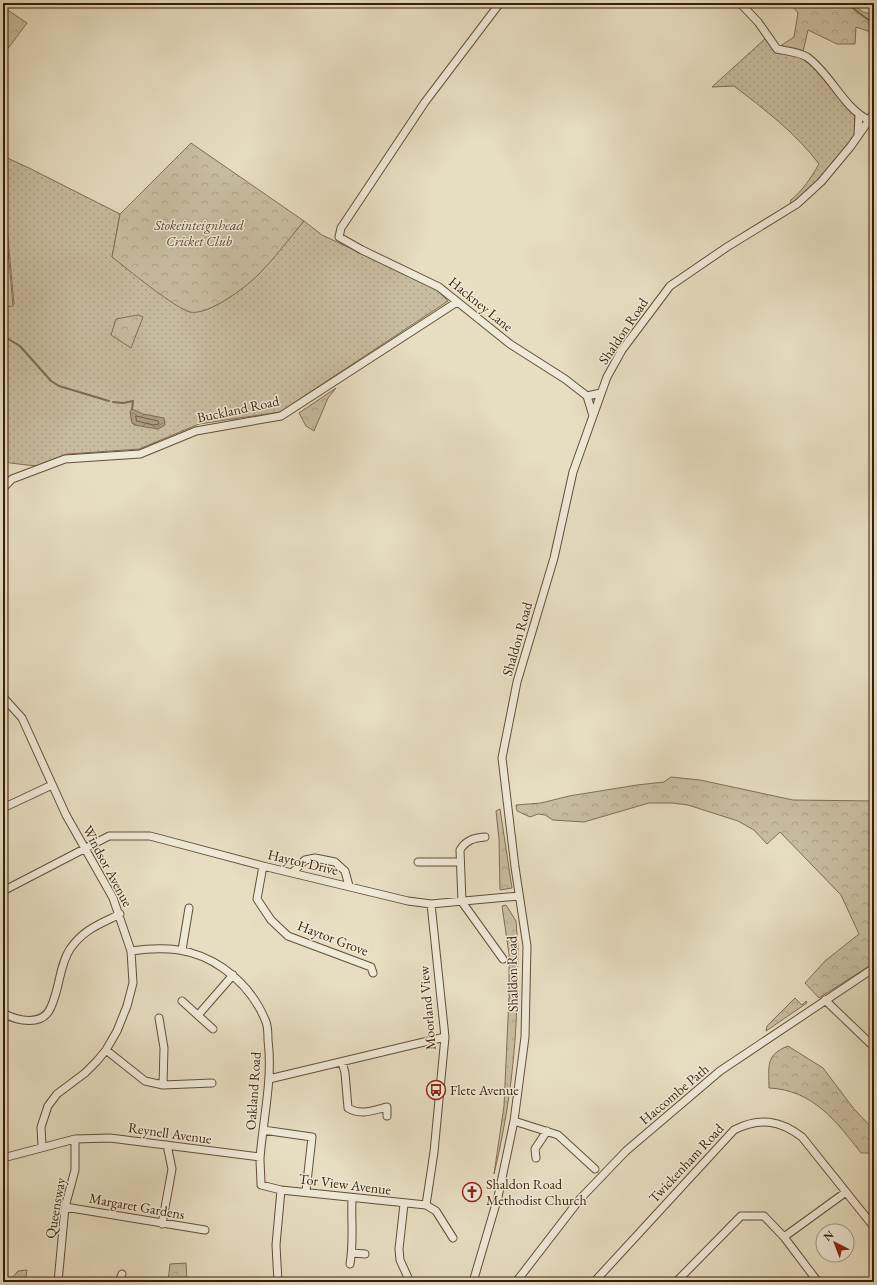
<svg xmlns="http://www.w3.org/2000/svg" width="877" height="1285" font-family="'EB Garamond',serif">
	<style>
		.grass { fill: url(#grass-dots); stroke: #816e54 }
		.forest { fill: url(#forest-crowns); stroke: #816e54 }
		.water { fill: url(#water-waves); stroke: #7e6a50 }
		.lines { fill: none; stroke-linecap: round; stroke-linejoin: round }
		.shore { stroke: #725d44; stroke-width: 1 }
		.stream { stroke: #7e6a50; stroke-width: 2 }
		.minor-casing { stroke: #644e35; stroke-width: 9 }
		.minor { stroke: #efe9d7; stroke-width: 7 }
		.labels { text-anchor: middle; stroke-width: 3; stroke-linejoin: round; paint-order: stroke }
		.park-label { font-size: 14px; font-style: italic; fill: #5d462d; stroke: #efe9d7 }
		.street-label { font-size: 14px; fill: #391e06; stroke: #efe9d7 }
		.poi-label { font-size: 14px; fill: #391e06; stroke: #efe9d7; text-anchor: start }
	</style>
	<defs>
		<pattern id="grass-dots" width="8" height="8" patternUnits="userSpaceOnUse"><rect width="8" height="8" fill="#c9bda1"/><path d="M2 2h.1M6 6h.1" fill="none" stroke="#ada289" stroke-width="1.8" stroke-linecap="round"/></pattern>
		<pattern id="forest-crowns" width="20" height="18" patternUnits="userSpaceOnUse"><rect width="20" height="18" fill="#c9bda1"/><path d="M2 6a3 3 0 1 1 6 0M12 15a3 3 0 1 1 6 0" fill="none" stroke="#ada289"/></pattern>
		<pattern id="water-waves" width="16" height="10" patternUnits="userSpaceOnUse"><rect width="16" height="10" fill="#ac9c81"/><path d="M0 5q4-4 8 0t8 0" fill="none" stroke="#8d7f68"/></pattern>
	</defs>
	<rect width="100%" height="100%" fill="#e7ddc1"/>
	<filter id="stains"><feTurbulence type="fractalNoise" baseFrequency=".005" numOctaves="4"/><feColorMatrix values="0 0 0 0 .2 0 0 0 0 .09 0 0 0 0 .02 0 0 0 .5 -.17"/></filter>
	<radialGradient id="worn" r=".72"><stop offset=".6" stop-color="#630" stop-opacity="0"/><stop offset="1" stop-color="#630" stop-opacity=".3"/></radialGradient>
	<!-- grass -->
	<path class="grass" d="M767,37L776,49L804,59L826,78L855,115V136L818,181L796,202L790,205L791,200C803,190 811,178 819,164C796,133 764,109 734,86L712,87Z
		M3,156L29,168L120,214L112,257L190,312C195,311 203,311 208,309C249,292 276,254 304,221L322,235L434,287L448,301L280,412L199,424L139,449L67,454L36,466L10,463L3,459V308L14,304L3,184Z"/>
	<!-- forest -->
	<path class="forest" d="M790,3H851L863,12L874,15V33L856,27L855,44H837L808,30L803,52L779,47L794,37L798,13Z
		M3,7L27,23L3,55Z
		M191,143L304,221C289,239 274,259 258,275C246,287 208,316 190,312C176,309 126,268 112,257L120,214Z
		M3,193L13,306L3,307Z
		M138,315L143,317L131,348L111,335L116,319Z
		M336,388L328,398L314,431L306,426L299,413Z
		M671,777L700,780L793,800L874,801V963L819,998L805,983L825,961L859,934L841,895L780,832L767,844L754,830L738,821L688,805L672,803H649L584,822L553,820L545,815L538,814L530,817L517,811L516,805L541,803L569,796L637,785L664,782Z
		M500,809L512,888L500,890L499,839L496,811Z
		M506,905L516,921L518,949L517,996H509V954L502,906Z
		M509,997H517C516,1056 508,1116 494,1174L504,1106Z
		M795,998L802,1005L806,1001L807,1003L766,1031L767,1026Z
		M788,1046L823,1068L854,1109L874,1130V1153H861C836,1121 813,1090 769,1088C769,1066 765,1055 788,1046Z
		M186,1263L187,1282H168L170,1264Z
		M27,1270L25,1282H3V1280H10L18,1271Z"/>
	<!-- water -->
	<path class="water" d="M132,409L143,414L164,418L165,425L158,429L134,425L132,423L130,412Z"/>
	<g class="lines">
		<!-- shore -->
		<path class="shore" d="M136,416L158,421L159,424L153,425L137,421Z"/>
		<!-- stream -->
		<path class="stream" d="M846,3L874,24
			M3,336L20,346L51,381L59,386L109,401
			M113,402L123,403L133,401L132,409"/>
		<defs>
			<path id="minor" d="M500,3L425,102L341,228L339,237L362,250L439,287L510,344L565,379L587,396L601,393
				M740,3L758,22L777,49C786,51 799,52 807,57C830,73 844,109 869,120
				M858,135L859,115
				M587,396L593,416
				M3,488L12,479L65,459L140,454L196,431L281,416L457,302
				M3,697L22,718L66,815L113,898L131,951L133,983L127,1006L117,1031L106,1050L97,1061L85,1073L57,1094L48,1106L41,1127L42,1146
				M3,808L52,785
				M485,837C474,838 466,840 460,850L462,902L503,959
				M418,862H459
				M263,866L257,899L271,920L288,936L371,967L373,973
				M293,872L305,860L315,858L335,862L345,871L349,886
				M3,891L109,836H150L263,866L408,901L431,904L519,896
				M182,950L189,908
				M131,951C166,946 194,948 223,968C243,982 257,999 266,1022C268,1027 268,1034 268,1040C273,1079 263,1119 260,1158C260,1166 261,1176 261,1185L281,1190L426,1205L436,1211L453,1238
				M825,1000L874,1047
				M182,1001L213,1029
				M3,1013C17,1021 43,1027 51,1007C60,988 59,966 70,949C84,929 100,924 120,914
				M199,1014L233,975
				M159,1018L164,1048L163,1085
				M106,1050L145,1081L163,1085L212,1083
				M342,1062L345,1073L348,1108C361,1116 374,1110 387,1107V1116
				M269,1079L445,1037
				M514,1121L558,1135L595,1169
				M263,1130L312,1137L306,1191
				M3,1158L75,1139L110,1138L260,1157
				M536,1158L535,1149L547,1131
				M404,1204L399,1249L400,1260L410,1282
				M426,1205L434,1152L445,1037L431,904
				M65,1207L205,1230
				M162,1224L172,1169L167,1145
				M784,1237L818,1282
				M352,1253L365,1254
				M350,1264C354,1241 351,1220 352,1198
				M58,1282L65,1207L75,1170V1139
				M119,1282L122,1274
				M278,1282L276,1245L281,1190
				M473,1282L498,1197L514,1121L525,1037L527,946L515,867L502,758L517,682L554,558L573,472L588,430L607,377L622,350L670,286L727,247L797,204L821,182L851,146L874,113
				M516,1282L580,1199L626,1151L720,1071L874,968
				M594,1282L734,1130C759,1117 780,1120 802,1137L874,1227
				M676,1282L741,1216H764L784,1237L846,1192"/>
		</defs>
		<!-- minor casing -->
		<use href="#minor" class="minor-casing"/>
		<!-- minor -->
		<use href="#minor" class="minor"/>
	</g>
	<!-- icons -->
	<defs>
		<symbol id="bus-ring" viewBox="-11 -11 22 22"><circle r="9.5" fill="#efe9d7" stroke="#8f2418" stroke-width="1.5"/><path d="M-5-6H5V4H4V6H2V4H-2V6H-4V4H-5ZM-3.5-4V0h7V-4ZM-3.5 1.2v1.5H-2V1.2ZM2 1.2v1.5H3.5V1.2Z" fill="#8f2418"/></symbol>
		<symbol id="church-ring" viewBox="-11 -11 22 22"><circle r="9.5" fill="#efe9d7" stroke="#8f2418" stroke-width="1.5"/><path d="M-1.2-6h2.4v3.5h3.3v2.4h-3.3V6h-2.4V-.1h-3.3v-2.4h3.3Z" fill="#8f2418"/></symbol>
	</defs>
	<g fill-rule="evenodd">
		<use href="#bus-ring" x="425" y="1079" width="22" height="22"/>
		<use href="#church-ring" x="461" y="1181" width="22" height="22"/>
	</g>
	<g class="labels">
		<!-- park labels -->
		<g class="park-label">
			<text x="199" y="230">Stokeinteignhead<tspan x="199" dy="16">Cricket Club</tspan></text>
		</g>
		<!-- street labels -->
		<g class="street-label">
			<text transform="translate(481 304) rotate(39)" y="5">Hackney Lane</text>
			<text transform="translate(623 331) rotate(-56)" y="5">Shaldon Road</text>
			<text transform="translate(238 409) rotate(-12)" y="5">Buckland Road</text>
			<text transform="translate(517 639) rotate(-74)" y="5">Shaldon Road</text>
			<text transform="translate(303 862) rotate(13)" y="5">Haytor Drive</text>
			<text transform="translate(108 866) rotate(62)" y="5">Windsor Avenue</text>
			<text transform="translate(333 938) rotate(21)" y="5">Haytor Grove</text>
			<text transform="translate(512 974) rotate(-91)" y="5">Shaldon Road</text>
			<text transform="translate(427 1008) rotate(-95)" y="5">Moorland View</text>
			<text transform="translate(253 1091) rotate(-86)" y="5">Oakland Road</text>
			<text transform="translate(674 1094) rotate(-40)" y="5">Haccombe Path</text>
			<text transform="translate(170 1133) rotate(8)" y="5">Reynell Avenue</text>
			<text transform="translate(686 1163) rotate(-47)" y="5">Twickenham Road</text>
			<text transform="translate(345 1184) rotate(7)" y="5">Tor View Avenue</text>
			<text transform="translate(137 1206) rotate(10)" y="5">Margaret Gardens</text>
			<text transform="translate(55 1208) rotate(-80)" y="5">Queensway</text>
		</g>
		<!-- poi labels -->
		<g class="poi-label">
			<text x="450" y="1095">Flete Avenue</text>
			<text x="486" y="1189">Shaldon Road<tspan x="486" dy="16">Methodist Church</tspan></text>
		</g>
	</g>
	<!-- margin -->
	<rect width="877" height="1285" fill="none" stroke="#e7ddc1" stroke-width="16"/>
	<rect x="4" y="4" width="869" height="1277" fill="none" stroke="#391e06" stroke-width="2"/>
	<rect x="8" y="8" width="861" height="1269" fill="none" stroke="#391e06"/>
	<!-- north arrow -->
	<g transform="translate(835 1243) rotate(318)"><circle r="19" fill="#efe9d7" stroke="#a69883"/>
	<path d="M0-3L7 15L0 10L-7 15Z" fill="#8f2418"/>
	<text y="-6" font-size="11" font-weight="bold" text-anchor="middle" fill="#391e06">N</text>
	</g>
	<rect width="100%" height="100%" filter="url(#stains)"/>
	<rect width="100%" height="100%" fill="url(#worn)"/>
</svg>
